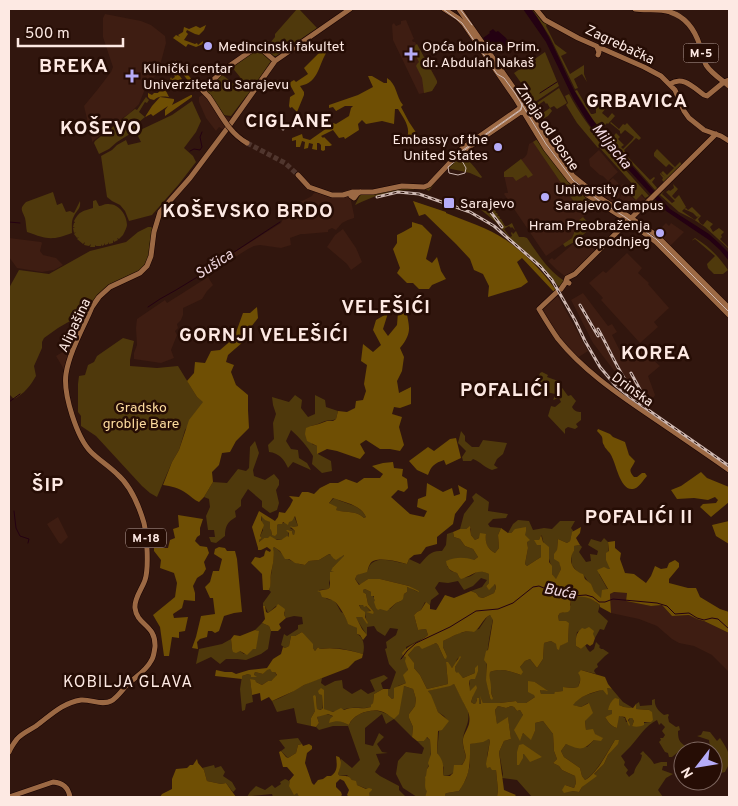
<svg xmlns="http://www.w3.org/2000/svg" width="738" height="806" font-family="Overpass,sans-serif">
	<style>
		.built { fill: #3e1d12 }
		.green { fill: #4f390c }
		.forest { fill: #6f4f04; fill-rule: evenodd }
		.water { fill: #240112 }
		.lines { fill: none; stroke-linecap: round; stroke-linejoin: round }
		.stream { stroke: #240112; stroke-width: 1 }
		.major-tunnel { stroke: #50362e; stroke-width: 5; stroke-dasharray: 5 2.5; stroke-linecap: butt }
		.major-casing { stroke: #170200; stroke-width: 6 }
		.major { stroke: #9c6944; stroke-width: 5 }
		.tram { stroke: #ceb8b2; stroke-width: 1 }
		.rail-casing { stroke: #ceb8b2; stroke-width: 3 }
		.rail { stroke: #260d05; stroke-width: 1; stroke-dasharray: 4; stroke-linecap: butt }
		.major-bridge-casing { stroke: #170200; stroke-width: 6; stroke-linecap: butt }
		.major-bridge { stroke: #9c6944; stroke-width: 5 }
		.poi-dot { fill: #b6acf8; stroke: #260d05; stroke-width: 2 }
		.labels { text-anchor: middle; stroke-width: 5; stroke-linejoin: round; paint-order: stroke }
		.shield { fill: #260d05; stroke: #bca7a0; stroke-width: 1 }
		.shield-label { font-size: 12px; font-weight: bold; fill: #fde9e3 }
		.street-label { font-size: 14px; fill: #fde9e3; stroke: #260d05 }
		.poi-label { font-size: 14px; fill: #fde9e3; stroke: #260d05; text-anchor: start }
		.park-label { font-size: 14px; fill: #fddb9e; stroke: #260d05 }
		.water-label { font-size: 15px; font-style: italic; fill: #f4dce4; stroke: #260d05 }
		.quarter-label { font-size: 16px; letter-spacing: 1px; fill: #fde9e3; stroke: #260d05 }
		.district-label { font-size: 19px; font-weight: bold; letter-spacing: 1px; fill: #fde9e3; stroke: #260d05 }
	</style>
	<rect width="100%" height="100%" fill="#31160e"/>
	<!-- built -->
	<path class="built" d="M105,14L141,21L151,25L165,36L166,43L158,73L147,84L139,104L130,113L114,124L92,142V140L84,106L98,89L111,72L113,67L103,37V18Z
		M406,20L414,39L412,40L413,42H415L436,78L437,83L432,91L419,94L393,40L392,25L394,23L396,26L401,24V21Z
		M204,94L224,116L231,118L224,130L219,127L216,131L206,118L199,102V97Z
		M536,140H537L566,179L574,187L596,205L587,211L588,213L579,220L572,238L546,256L504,194L505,193H508L504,175V172L525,157L527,154L529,144Z
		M599,150L618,172L608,181L603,176L600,175L590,166L589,159Z
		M613,178L619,184L618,187L620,197L613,204L597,192Z
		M623,184L626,187L630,184L634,188L621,202L629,194L635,200L641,195L646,200L632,213L618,205L621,195L619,187Z
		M316,192L331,197L350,196L354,215V218L348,220L342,223L336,230L332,228L328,230V232L305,234H301L290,238L291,245L281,248L260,245L254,246L248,249L232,259L230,255L281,223L283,219L298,203L312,196L313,194Z
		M666,223L669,226L671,223L684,232L670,246L662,238L667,233L661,228Z
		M343,229L356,248L362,262L351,270L347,264L327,247L335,235Z
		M9,238L41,242L42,243L40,251L43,255L56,258L63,265L54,270L42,272L17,268L9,257Z
		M583,238L597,252L574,274L566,277L557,270L548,261L552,258L554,260L573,244L575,245Z
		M627,253L642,268L638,273L649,283L648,284L669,308L654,322L658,327L640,343L601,300L603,298L589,283L603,271L606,273Z
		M208,277L213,285L207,291L202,299L183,308V315L181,320L177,324L178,328L175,331L177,335L171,350L174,358L161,363L134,359V353L137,345L136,328L137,319L165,300L167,303Z
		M556,293L588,351L577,358L560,341L541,311Z
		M583,293L608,326L612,324L617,332L612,335L622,355L637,346L660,366L648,376L655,395L650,403L628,389L593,343L571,300Z
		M69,335L77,341L65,371L56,356L66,350L60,340Z
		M58,517L68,537L61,544L59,543L47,524Z
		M614,592L627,593L626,601L651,606L662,605L672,616L689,615L697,619L704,621L729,633V672L712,655L694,646L679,643L672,639L657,626L639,619L611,613L610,594Z"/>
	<!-- green -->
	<path class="green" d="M297,9H299L317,28L276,56H274L263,46V44L267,40L270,43L275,37V34Z
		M532,9H534L541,20L548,22L546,26L555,44L567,53L561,56L570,74L584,65V74L587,82L582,74L574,79L578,88L575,89L550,37Z
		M417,44L437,81V83L432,91L424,93L422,78L416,66L417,64L419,62L412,48Z
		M258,49L271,61L248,95H247L231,116L223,115L207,93V90L221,74L237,86L241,81L239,79L240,77L231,66Z
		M545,52L559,86L532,104L521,90L524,87L514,73Z
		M559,88L567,103L557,109L554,106L550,108L552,111L548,116L539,121L537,117L550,108L547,103L546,104L544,101L535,107L534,105Z
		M577,90L591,114H593L596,113V108L601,104L606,108L602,113L608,118L612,113L615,116L608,124L607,123L603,127L613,137L616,133L620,137L618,139L624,145L621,147L623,149L632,140L634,137L625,130L621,134L620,133V131L610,123L611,122L619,129L623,124L625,125L627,123L641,138L639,140L636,138L624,150L626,153L625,154L650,180L654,177L655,178L652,182L658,189L665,183L662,180L663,178L660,174V173L665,177L661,173L663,171L667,175L674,168L669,164L666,167L654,156V153L657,149L675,167L680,162L682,165V166L658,190L656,191L593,120L575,91Z
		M569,94C589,132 620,163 649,196L645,198L642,194L636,200L630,194L636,188L599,147L598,148L577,123L566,105L568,103L565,96Z
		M146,97L149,100L147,103L145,102L139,112L145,117L139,122L141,127L117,142L109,149L99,154L94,143L95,141L135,109L137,110Z
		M192,101L201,121L196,132L184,148L193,156L196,162L179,184L152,215L129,221L125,211L120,205L112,201L107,197L101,156L112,150L117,145L126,140L128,145L141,142L136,132L172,115Z
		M536,140H537L566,179L574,187L596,206L587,211L585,210L581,212L533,142Z
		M460,155C469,159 476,169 482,177L481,178L470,173L447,168C441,176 434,183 429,191L425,189L414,188V190C393,189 373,196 355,205L360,195L363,194L393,189L424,188Z
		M521,159L533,175L528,178L526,175L516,181L513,177H504V172Z
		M673,184L678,189L672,196L675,199L679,195L686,207L682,211L695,220L699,216L697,217L693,213L684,209L686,208L688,210L692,207L701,216L698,219L700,223L703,225L707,220L713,224L710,227L713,232L719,228L724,232L721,235L722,237L720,239L729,248V249L705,227L693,219L679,212L660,195L665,190L662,194L672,203L675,201L666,192L669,190L670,191L674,188Z
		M53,192L57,205L62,203L66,212L70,211L74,213L80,201C81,209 77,210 74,216C71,221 72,227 72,233C51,241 47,239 27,232C26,228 26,222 25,218C22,210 19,209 26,202Z
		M96,200L99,206C102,206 104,204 107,204C119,203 127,215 127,225C127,227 125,231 123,235L122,234L123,235L119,239L117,238L118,240L114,242L113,240V243L109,244L108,242V244L105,245L104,243V245L102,246L101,244V246H96L95,245V247H90L91,244L89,246L84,245L85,242L83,244L77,239L79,237L77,238L74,234L76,232L74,233L73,228L75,227H73L74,223H75L74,221C79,211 83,211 93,208V201Z
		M491,204L494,209L493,210H495L496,212L495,213H497L498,215L497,216H499L500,218L499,219H501L505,226H507L512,223L515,230L512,227L511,228L509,226L504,229L510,237L512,236L511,233L512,232L513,234L516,231L519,237H524L527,238C538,254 547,269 563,280V284L559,287L544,268L516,243L515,244L496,222L480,209V206L485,211H492L489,205Z
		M583,217L592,227L576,241L565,247L563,244L572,238L579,220Z
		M148,227H151L152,228L150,256L143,269L107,288L88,313L77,317L58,328L44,338L42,342V348L34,366L36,376C31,385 24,394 14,399L9,394V288L19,270L49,274L90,251L126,242L138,232Z
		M695,238C709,246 719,257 728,270L723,274H714L708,268L707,264L715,256L695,239L691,241Z
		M123,338L134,341L130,360V366L157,368L178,366L197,397L204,402L185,430L179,450L172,462L157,497L150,493L142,486L96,436L81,426V416L78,412V384L79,376L85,375L88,365L94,362L97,356Z
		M542,372L548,375L547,377L561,382L555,394L542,391L541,394L538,392L539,389L538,388L539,384L535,382V379L540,381L542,377L539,376L540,373Z
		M560,385L568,396L571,395L576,401L572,407C574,411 577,412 581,412V420L576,424L578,427L575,429L568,427L565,429V434L548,416L551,406L555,407L561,402L559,398L553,400Z
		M295,395L302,400L301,408L308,417L315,414V395L325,400L326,407L338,411L336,419C332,421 329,420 325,421C320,423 316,425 311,426L312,444L317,446L318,454L331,461L332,471L322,473L312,464L313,456C307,446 300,438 291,430L286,441L291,449L298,450L299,458L307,463L311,470L293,462L288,468C284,459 279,453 269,452L268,445L274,439L273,423L276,414L273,405L272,397L289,402Z
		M461,431L465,436V441L472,447H479L483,440L507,443L503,454L497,459L494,465L498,468L492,470C485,468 481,462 473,459L471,461H463L462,457L466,451L458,443Z
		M255,441L259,453L253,470L254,476L265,480L274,474L279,480V485L276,490L279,503L277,510L270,513L262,507V501L248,489L241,500V506L235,511L236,517C227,522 225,527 225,536L216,543L211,542L209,537H215L214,530H208L206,516L210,507L209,499L204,497L213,482L227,483L238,469L246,471L249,468L250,447Z
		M476,493L489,502L488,511L508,514L506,518L493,519L488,524L490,527L501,528L498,535L499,548L495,553C487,548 485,544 486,534L475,540L471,535V529L469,527L466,529H460L464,514L474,501L472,497Z
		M334,498C345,504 360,504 366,517L364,518C356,510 346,513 335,510L336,507L329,503Z
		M261,516L270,522V528L271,530L272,535L277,534V526L278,524L288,522L294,516L298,526L290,528L295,531L294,536L293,535L292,531L288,530L289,537L281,540L264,538L259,542V540L262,538L260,536L263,530Z
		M518,520L529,521L533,530L544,528L552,529L560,521H575L571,528L574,532L572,533L570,541L567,543L558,539L557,550L561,569L556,580L552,574C552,561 544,549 542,536L541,535L539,540L541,545V557L527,566L525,564L528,548L527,542L513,531L511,533H508L513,524Z
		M453,532L454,537L460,539L465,546L473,549L478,557L474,560L447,566L451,571L457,573L459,577C462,577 465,578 468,577C478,574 475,567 489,574V583L486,586L489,589L494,583L496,588L494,593L483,598L479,597L476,593L471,591L482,587L487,580L481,578L473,586L464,590L458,581L448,583L439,582L435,588L439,594L431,600L430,605L425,602L421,610L417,612L414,615L418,630L426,629L428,635L424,638L406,647V657L408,671L406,683L398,686L394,698L392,699L388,695V689H390L396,672L389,664L385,649L387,648L386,642L396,635L398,629L390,628L385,636L377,631L374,626L367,627V635L366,634L356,618V617H362L367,623L365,614L361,609L359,604L366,606L371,612H367L373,613L374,612L368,604L366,594L363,592V590L365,589L371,592L380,609H390L396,603L401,601L404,594L407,592V587L410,588L418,592L409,586L380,579H368L360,585L355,579L357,575L368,570C372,553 395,562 407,564L409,559L420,564C427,556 431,550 442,551L446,545L447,534Z
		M604,538L608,542L610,569L599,574L608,590L601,599L594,591L585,577L578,573L572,565L571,556L572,553L574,551V546L580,545L582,547L579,552L586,562L591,561L590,554L597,555L598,551L588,545L591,539L601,542Z
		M274,547C279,550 281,553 284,556C290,561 298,564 305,565L309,561L319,560L329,554L332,555L333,558H339L341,556L344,555L345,556L333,567L334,572L332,573L329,583L330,587L328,589L319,590L320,592L327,599L333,600L336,603L341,612L343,613L348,622L357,628V634C364,637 365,647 363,654C349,650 335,646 320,649L318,647L315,651L302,632L295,636H291L289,646L285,648L281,645L284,634L287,636L298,629V625L303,624L302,617L294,616L286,618L284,615L285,612L276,606L268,613L265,606H263V603L271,592L269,590L271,582V575L274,556L272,548Z
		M580,596C589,596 593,600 600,605L598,612L608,621L604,630L600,629L595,638L592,634L585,629L577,632L576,638V646L581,649L585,645L588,650L590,652L594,649L596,642L600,646L599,647L601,649H603L609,653L605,656L597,664L598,667L595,669L594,671L596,674L581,670V678L578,687L573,688L564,687L563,691L556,692L554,694H541L540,690H542L547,691L535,682V697L526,703H518L516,701L500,703H483L480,697L481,705L479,704L476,699V703L474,704L471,702L473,696L469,689L470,684L469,681L475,673L463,678L454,671L455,667L460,657L457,659L456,663L452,668L446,662L448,684L427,689L420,675L414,668L413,662L408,655L415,647L419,646L422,648L436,643L438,645L444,658L447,656L443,647V641L459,633L479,629L487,617L490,615L493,619C487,647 484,670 490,698H493C490,691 489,680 490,672C501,668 510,671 521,675L520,667L525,661L530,659L537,668L543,659L544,643L551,641L560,646L568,641L569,623L559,622L558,616L560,613H563L571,605V598Z
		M262,623L269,626L271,631L268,649L261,654L246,660L237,659H226L220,664L211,657L196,664L199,649L222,644L231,639L232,649L240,651L244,654L256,646L258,631L255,630Z
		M267,669H270L275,672L277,676L271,681H268L262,685L250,679L253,702L246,704L245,710L242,711L240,689L242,676L248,674L254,675L255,672L263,674Z
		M384,675L388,678L381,683L383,689L374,694L373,703L371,707C363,709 359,707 351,708C341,709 334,715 324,709V690C321,697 324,704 322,710L317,709L316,697L315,711L311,718V726L297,723L294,708L277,712L272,701C290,695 304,682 322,678L321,683L325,686L335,681L342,680L343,688L352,694L361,689L368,694L375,691L370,680Z
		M454,684C457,690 460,695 463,701C464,705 467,707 468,711C470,723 465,727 463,738C461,752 473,757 457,769C453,773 450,776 444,776L443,774L444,768L437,753L439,731L447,720L444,716L438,712L428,691Z
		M404,686L413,689L416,699L415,706L409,714V718L413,727L412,737L394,719L386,724L382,714L365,728V744L373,746L379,733L384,737L377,744L382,752L388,753L376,754L380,764L375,772L380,776L399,786V790L406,797H370L367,789L357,785L347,775L340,776L338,774L340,767L341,759L352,768L360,760L348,726H333L319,730L316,727L319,723L317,717C325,712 331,713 337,721H341L349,725C353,714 370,708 382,712C384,713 387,714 389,715Z
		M607,688L612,689L623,702L633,708L624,707L619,705L609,710H612V715L605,717C608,722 611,726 617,728L618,716H621L625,718L626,722H628L630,718H632L634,721L632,726H633C640,726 643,722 650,722L649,710L636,709V704L639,702L640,706L652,705V700L655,699C654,706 658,711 664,715L668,714L669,715L668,717L669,722L676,727L679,726L680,730L678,731C678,741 680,743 689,748L682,749L672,757H669L668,753L665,752L659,742L661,740L660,738H663L665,735L662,731L665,727L661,723L659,725L657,720C645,726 639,737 630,747C627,750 624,753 621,756L625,762L624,765L628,770L626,773L629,777L634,773C636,764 641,763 642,755L640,754L643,751C646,755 652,759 654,764L661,762H667V766H663L662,770L673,774L666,778L658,790L663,797H532L517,780L502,778L503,774L499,752L504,741L511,739L508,718L497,725L495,710L498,706L506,708L511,706L514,707L517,711L520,710L523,715L520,740L523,733L531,739L535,731V723L543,721L553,734L554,751L557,759L553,763L559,766L562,770L575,776L576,783L574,788L565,785L572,791L579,792L582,787L604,764L608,755L612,750L615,740C607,752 597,773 585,780L582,776L580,768L564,757L561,751L566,744L587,747L594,740L602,738L586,730L585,721L588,703L581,707L572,705C581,694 595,693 607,688Z
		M703,731L710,732L717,741L720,738C725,746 732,755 729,764C728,767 726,769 725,772L716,774L713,772V751H709L710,747L709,740L697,736L701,735Z
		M426,737L430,740C431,749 432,761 427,769V793L425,797H417L403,788L396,774L398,761L406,752L422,754L424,748L417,741H424Z
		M298,738L302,744L298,745L296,753L288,758L281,751L285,748L279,740Z
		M489,739L490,741L487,756L490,767L496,770L498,790L497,797H445V794L447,793L459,791L466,779L470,765V744Z
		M214,765L215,768L221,766L225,772L223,776L232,782L236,789L233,792L226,783L221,784L207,781L204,770L202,768Z
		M285,779C292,781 296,790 299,797H273L272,794L252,796V797H247L250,792L256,786L265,790L272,785L275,788L281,784L280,782Z"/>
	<!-- forest -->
	<path class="forest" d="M206,25L204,30L199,35L195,34L187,30L186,32L188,34L184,40L195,44L197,43L198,45L203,41V44L196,47L188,44L186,47L173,38L176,35L180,37L178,35L183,32L184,27L189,29L196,26L200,28Z
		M325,43L328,50C318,64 320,82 300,86L304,92V95L297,112L292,107L290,108L289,106L290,97L295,94L289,83L294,80L296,82L308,74L304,68L321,51L320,48Z
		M175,60L195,83L190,91L186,85L189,82L179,69L176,71L182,79L177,82L176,81L171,84L173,86L166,91L169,97C163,97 160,95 154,100L150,99L148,97V93L152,95L154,93H158C162,86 168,85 171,77L172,79L175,77L172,71L176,67Z
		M368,76H372L384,83H387V78C397,84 396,97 403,105L401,107L409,122L419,137L420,136V140H406C412,128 404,119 398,109H395L394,124L382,121L366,124L362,120L358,124L359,130L345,139L344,137L339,138L333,130L321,136L323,138L324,137L332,145L330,146H325V150L323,151L321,150V145L319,143H317V150L312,149L313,144L309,143L308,148L304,149L305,142L302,141L300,147H296V140L292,141V138L302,134L303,138L310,140L327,128L330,127L333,123L336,124L349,116L351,108L353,106H345L336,111L333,107L329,108V105L358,95L373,87Z
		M191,95H192V97L165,116V110L168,106L153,116L151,114L145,117L152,106L160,97L174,99V101L172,105Z
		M413,201L446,212V213C466,221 488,228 506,240C525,253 543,272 556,290L554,292L522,258L517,262L528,282L521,287L488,297L489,286L483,274L474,270L470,259L456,244L425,214L419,216Z
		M412,222L422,225L432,235L426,259L432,263L437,257L441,271L446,279L432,285L429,289H419L413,283H407L397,273L400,268L393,249L397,243V235L403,232L412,227Z
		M257,307L258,318L251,327V335L228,355L226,362L234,365L231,372L236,385L248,395V410L249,428L236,441L230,452L222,453L219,465L212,472L213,482L204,497L199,502C194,500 191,496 186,493C179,488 171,486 163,485L172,462L179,450L189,420L203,402L197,397L187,381L194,373L195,362L205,363L211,351L220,350L234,338L243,313H250Z
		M406,307C408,326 414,331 400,348L404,357L402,371L397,381L399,393L411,387V404L400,408L394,407L392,414L402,417L399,427L404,445L400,451L390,449H380L366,440L360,444L365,453L360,459L337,451L327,449L317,454V446L307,441L305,434L306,428L311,426L319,424L327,421H333L336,419L338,411L347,412L355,408L356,401L363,400L366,391L364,384L367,365L361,361L363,344L373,352L381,345L373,330L376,320L388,313L383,329L388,336L397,325L398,312Z
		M598,429L610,434L613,437L625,442L629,455L635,461C632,469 627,469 634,477H637L642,473H645L647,476C644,479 638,489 633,489C620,491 616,463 611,455C609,451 605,449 604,445C602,443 603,440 602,437C602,436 598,432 597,431Z
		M456,438L461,458L446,465L444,460C435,463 431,466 428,475L417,470L409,461L428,447L434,451L450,439Z
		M393,462L394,468L403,469L402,476L407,479L408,488L404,492L398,490L391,497L410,514L424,517L427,511L417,507L418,499L426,496L427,483L443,492L452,488L454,496L460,494L458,485L467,490L466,500L455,514L453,524L437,537V544L426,547L421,554L414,555L409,559L407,564C399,562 375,555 370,564C368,567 368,570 367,572L357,575L355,579L359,585L368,579H380L409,586L419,591V592L407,587V592L404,594L403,599L401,601L396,603L387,611L380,609L378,610L376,608L374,602L375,600L374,599V596H371V592L365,589L363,590V592L366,594L368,604L374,612L373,614L366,612L371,611L366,606L364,607L363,605H359L361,609L365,612V617L368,623L367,624L362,617H356L362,629L367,635L363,640L360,635L357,634V628L348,624C347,619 339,605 335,602C331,599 326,598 322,597L320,592L317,591L328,589L330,587V572H334L331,571L333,567L344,556V555L336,560L333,558L330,554H329L319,560L309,561L305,565L295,563L289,559H285L280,551L274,547L273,548C275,556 273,564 271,573C270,580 272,582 269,590H263L262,574L251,563L255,557L260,558L264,556L265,552L266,550L270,552L271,550L267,547L261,550H258V548L252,527L259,511L275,521L278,517L279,512L285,513L290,506L293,500L289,496L299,497L302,492H308L314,494L320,488L330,483H338L346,479L357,483L364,478H380L383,474L372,466L383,463ZM333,498C345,503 360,504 366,517L364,518C356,510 346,513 336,510L337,507L329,503ZM261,516L265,520L270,522V529L271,530L272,535L275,536L277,534V526L278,524H282L283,522L288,525L289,522L292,521L295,516L298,526L293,527L290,526L295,531L294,535H293L292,531L288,530H286L289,533V537L287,536L281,540H277L270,536L268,538H264L259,542V540L262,538L260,536L264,525L261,520Z
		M701,472L707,478L729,487V502L711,517L700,507L703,504L716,503L718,500L715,497L708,500L694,498L677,499L671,490L681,486Z
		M178,515L203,519L200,528V535L197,537L195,541L200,546L207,547L209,553L204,562L206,569L203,574L197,578L193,586L195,593V601L184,600L182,608L173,614L174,618L188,617L185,631L179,632V638L172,637L169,656H164L160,627L153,615L175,597L177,583L174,573L160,568L161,560L154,551V548H168L170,540L175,538L173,529L179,527Z
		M729,521V544L716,536L712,525Z
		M470,526L471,535L475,540L479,538L480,533L486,534C485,543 487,548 495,553L499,548L498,535L501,528L508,533H511L515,529L526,527V531L525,535L530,540L527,542L528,548L525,564L527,566L541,557V545H537L534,540H539L541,535L543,542L549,547V562L552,566V574L556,579L561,569L559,562L554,559V554L557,550L558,539L567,543L570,541L572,532L581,527L580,533L576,538L580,545L574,546V551C567,560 573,571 583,574L585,579L591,584L594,591L601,598L602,590L608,589L597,570L604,567L608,569H610L606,560V553L609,551L608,542L615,541V548L621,553L620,559L625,573L634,574L646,583L651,576L655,566L661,569L667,568L669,563L675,560L679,563V567L669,579V583L688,588H696L700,597L720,609L729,612V633L704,621L697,619L689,615L672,616L662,605L651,606L626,601L627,593L614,592L610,594L611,613L600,607V605C590,597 584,595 571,598L570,610L568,612L560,613L558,616L559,621H566L569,623L568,642L560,646L559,650L557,649L556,644L551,641L544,643L543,659L537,668L530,659L525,661L520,667L523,672L521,675C510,671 501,668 490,672C489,679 491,682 491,687C491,692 491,693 493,698L492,700L490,698L486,680L487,664L484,660L486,651L488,650L493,620L490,615C483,618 481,627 474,632C463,629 453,637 443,641V647L447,656L446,659L444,658L438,645L436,643L422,649L419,646L415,647L408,655L414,663V668L420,675L427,689L448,684L446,662H448L452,668L460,656L461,657L455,667V671L457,673L458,672L463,678L475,673V668L478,665V671L475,679H471L469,681L470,691L476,685L477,688L473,696L471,702L474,704L476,703L477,698H479V704H481L480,696L483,703H500L516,701L518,703H526L535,697L534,695L528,692V681L535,682L548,691L540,690L541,694H554L555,692L563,691V687L573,688L578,687C580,683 582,677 578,673L581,670L605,677L608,684L612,689L607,688L608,694L607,695L603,690C592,692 580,696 573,705L581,707L589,703L593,713L585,721L586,730L593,729L595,734L603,738L601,741L594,740C583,751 580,750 566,744L561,751L564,757L580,768L582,776L585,780C597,774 608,751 615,740H619L618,744L608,755L604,764L594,774L597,776L582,787L579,792L572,791L564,793L562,790L565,785L574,788L576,783L575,776L562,770L559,766L553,763L557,759L554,751L553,734L543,721L535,723V731L531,740L523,733L520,741L514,730L523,715L520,710L517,711L514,707L511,706L506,708L498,706L495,710L497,724L508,717L511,739L504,741L499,752L504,790L516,795L514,797H497L498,790L496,770H492L490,767L487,768L486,764L490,741L489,739L483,742L470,744C470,763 471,774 459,791L447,793L445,794V797H425L427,791L426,790C424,785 426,781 425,777L426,776L427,769L429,766L428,763L431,754L430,740L427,737L424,741H417L412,737L413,727L409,718V714L415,706L416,699L413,689L404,686L399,714L394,719C390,716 385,712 380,711C369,709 353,714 349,725C341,721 338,720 329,723L330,719L333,716L328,714L317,717L319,723L316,727L311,726V718L315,711L313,696L315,695L316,697L317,709L321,710L323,708L322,695L319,694L318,691L321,688L324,690V709L333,712L341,708L344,710C353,706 362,710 371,707V705L373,703L374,694L383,689H388V695L392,699L394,698V688L406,683L403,675L408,670L405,661L406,657L403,656L402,653C409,644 420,642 428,635L426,629L418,630L414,615L417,612L421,610L426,602L430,605V609L436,610L445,595L454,598L471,591L476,593L479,597L483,598L494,593L496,588L495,584L489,590L486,586L489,583V574C476,568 473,576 461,579L459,577L457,573C450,571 447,568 446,561C456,557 464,557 474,560L478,557L473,549L465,546L460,539L454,537L453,532L460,529H466ZM454,684C457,690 460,696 463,702C467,710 471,714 469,724C467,731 462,736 463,743C464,754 469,755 462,765H454L453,773L450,776H444L443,774C444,765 443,760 437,753L438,731L442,730L449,721L438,712L431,695L428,691L450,686Z
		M219,547L225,548L227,551H235L237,559L242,612L234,613L224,616L219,631L215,633L212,631H208L207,637L200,639L197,642L198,649L192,648L196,637L201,616L215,614L213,598H210L205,587L210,582L213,571H219L222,559L214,554L215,549Z
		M278,604L285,609L284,615L286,618L279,624L281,628L278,631H271L269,626L262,623L265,619L263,606H265L266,612L268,613L276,607Z
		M589,627L594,631L593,634L595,638L593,644L590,646L587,644L581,649L576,646C576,638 575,634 582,628L585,629Z
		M255,630L259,631L256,649H253L247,655L240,651L236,653L233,652L232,649L231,639L234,635L240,636Z
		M302,632L313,644V648L315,651L318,647L320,649C335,647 349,650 363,654L362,658L355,661L348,668L304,685L294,691L272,701L269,697L261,701L260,693L252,695L250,679L255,680L256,682L262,685L268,681H271L277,675L275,672H272L270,669L267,670L263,674L255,672L254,675L257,677H251V675L248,674L242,676V679L215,676L216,670L225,672H232L236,674L249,670L267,668L273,659L281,654L283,647L285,648L289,646L291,636H295Z
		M615,698L619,699V705L624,707L633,708L636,704V709L649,710L652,712L653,720L651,722H644V725C640,727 635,727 632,726L634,721L632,718H630L628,720L630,725L629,726L625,717L619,716L617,728C611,726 608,722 605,717L612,714V710H608C609,705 611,701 615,698Z
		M302,744L303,746L309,744L312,746V749L307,753L305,763L312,783L314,785L318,780L323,779L327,776H331C338,771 337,765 336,756L339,757C343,762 340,768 338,774L340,776C346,776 349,775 352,780L356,781L357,785L366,789L369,788L372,789V790L369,793L370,797H349L347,795L349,790L344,781L340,779L336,783V787L341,792L342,795L340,797H299L297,793L294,795L289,786L290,782L289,781L294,775L287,767H283L279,752L281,751L286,757L288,758L296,753L298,745Z
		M523,744L542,757L530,762L524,754H523V758L519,765H517V752L519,745Z
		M197,759L198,763L204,770L207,781L221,784L226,783L236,797H160L162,794L172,789V779L176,769L187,768L190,765H193Z"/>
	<!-- water -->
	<path class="water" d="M523,9H531C550,33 560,63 574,90C582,105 592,119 602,132L670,209L709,234L719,243L729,253V261L720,250L709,240L666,211L598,136L587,121L573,98L546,42Z
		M493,29L496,32L498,31L506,38L511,47L507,49L503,44L495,49H494L493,51L483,38L490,33L489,32Z"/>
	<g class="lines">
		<!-- stream -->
		<path class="stream" d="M540,93L557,82
			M190,151L194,149L200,150L202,147L200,137L202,132
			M9,222L20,223
			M148,307L160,299L176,290L199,276L222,260L280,222
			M9,402L20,394
			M14,511L16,528L20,536L29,539L28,543
			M401,659L407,651L416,643L450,627L476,611L498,609L513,603L533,587L539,586L556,593L572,596L586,595L593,597L599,602H605L613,599L657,603L667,606L675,614L689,613L697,618L704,620L712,618L718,619L729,629"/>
		<!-- major-tunnel -->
		<path class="major-tunnel" d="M247,143L285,163L298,175"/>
		<defs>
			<path id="major" d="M444,9L458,18L464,24L515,98L546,149L570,180L587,195L628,221L656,242L729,315
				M459,9L517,93L548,143L573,176L599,197L634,220L656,235L729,308
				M536,9L545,20L578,38L644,67L661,76L675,90L684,111L689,118L704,130L721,136L729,141
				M635,9C646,11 659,8 670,12C686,17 695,30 700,46C702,52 703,59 706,65C712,74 721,79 729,86
				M597,47L599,52L598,55
				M670,84C683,75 694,88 704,95L707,96L724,82L729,80
				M209,97L203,91L222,71L258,46L275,61
				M459,152L460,150L464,147L523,106
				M298,175L309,187L332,195H343L353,192H373L402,186L424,187L429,185L459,153L462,152L525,109
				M352,193L351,196L354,198L357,194L360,192
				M569,283L566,281L567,278L575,274L716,134
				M561,289L566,282
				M557,292L539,309C545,319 551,329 558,339C582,369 615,392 646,413C674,432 702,451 729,470
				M9,752C11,747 14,743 17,739C22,733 30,730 36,726C51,715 62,703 81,700C91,699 102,706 111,701C117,698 122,690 127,685C135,677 146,671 151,661C154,657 154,652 155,647C156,624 137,626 135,608C134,598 142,589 145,580C149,568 147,536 144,523C139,506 131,486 117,474C109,466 99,460 91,452C77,438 63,394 66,374C69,354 81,332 89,314L92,307L99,297L110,287L140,273L147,266L151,256L154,232L160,212L190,178L229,126L275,61L350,9
				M9,797L53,782C63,783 68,787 70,797"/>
		</defs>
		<!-- major casing -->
		<use href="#major" class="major-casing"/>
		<!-- major -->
		<use href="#major" class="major"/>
		<!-- tram -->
		<path class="tram" d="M443,9L462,23L497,74L504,78L515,93L546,144L573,180L597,199L625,217L656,239L729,312
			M460,9L472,25
			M521,103L522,106L520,110L463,150L458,159L448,167L449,173L458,175L465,173L466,168L461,159L462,152L521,110L522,106V103"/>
		<defs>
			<path id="rail" d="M277,120L283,129
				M377,197L398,192L419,194L470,212L494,226L540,266L552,280L575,320L585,341L600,367L615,385L631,398L729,466
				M490,211L502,227
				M580,305L598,336
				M598,329C612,353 621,381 642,400
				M631,373L643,395"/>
		</defs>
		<!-- rail casing -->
		<use href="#rail" class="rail-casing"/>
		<!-- rail -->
		<use href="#rail" class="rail"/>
		<defs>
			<path id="major-bridge" d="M209,97C221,114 228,132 247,143"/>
		</defs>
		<!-- major-bridge casing -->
		<use href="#major-bridge" class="major-bridge-casing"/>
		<!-- major-bridge -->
		<use href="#major-bridge" class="major-bridge"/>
	</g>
	<!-- markers -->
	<g class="poi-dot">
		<circle cx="208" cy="46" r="5"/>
		<path d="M408.5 46.5h5v5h5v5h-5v5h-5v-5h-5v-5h5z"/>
		<path d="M129.5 68.5h5v5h5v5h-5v5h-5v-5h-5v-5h5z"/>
		<circle cx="498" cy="147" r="5"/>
		<circle cx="545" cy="197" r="5"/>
		<rect x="443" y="197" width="12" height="12" rx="2.5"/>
		<circle cx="660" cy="233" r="5"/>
	</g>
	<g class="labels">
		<!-- shield labels -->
		<g class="shield">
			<rect x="683.5" y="43.5" width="35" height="19" rx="4"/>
			<rect x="126" y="528.5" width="40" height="19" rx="4"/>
		</g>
		<g class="shield-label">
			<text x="701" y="57">M-5</text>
			<text x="146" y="542">M-18</text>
		</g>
		<!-- street labels -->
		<g class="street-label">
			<text transform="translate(620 44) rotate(25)" y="5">Zagrebačka</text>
			<text transform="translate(548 127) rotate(56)" y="5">Zmaja od Bosne</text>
			<text transform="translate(74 325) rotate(-65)" y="5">Alipašina</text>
			<text transform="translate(633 389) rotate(36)" y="5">Drinska</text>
		</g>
		<!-- poi labels -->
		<g class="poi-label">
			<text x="218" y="51">Medincinski fakultet</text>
			<text x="422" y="51">Opća bolnica Prim.<tspan x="422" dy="16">dr. Abdulah Nakaš</tspan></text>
			<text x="143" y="73">Klinički centar<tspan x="143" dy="16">Univerziteta u Sarajevu</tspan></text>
			<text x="488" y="144" text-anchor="end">Embassy of the<tspan x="488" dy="16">United States</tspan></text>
			<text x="555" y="194">University of<tspan x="555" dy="16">Sarajevo Campus</tspan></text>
			<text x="460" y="208">Sarajevo</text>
			<text x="650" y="230" text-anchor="end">Hram Preobraženja<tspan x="650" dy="16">Gospodnjeg</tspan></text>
		</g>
		<!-- park labels -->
		<g class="park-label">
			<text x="141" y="412">Gradsko<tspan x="141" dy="16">groblje Bare</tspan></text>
		</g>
		<!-- water labels -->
		<g class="water-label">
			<text transform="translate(612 146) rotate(51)" y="5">Miljacka</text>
			<text transform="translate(214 264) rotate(-33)" y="5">Sušica</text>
			<text transform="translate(560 591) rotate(10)" y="5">Buća</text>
		</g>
		<!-- quarter labels -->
		<g class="quarter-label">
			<text x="128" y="687">KOBILJA GLAVA</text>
		</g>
		<!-- district labels -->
		<g class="district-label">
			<text x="74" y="72">BREKA</text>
			<text x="637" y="107">GRBAVICA</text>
			<text x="289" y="127">CIGLANE</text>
			<text x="101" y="134">KOŠEVO</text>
			<text x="248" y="217">KOŠEVSKO BRDO</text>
			<text x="386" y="313">VELEŠIĆI</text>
			<text x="264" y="341">GORNJI VELEŠIĆI</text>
			<text x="656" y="359">KOREA</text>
			<text x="511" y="396">POFALIĆI I</text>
			<text x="48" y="491">ŠIP</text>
			<text x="639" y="523">POFALIĆI II</text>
		</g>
	</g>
	<!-- border -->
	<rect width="738" height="806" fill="none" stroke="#fde9e3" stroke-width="20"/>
	<!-- north arrow -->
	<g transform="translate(698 766) rotate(239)"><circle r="24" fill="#260d05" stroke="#7c655e"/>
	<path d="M0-4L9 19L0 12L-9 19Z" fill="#b6acf8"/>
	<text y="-8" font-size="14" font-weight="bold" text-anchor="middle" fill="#fde9e3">N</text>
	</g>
	<!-- scale -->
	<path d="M18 38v8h105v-8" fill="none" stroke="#fde9e3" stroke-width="2.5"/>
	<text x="25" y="38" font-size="15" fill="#fde9e3" stroke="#260d05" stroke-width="4" paint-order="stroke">500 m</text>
</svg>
